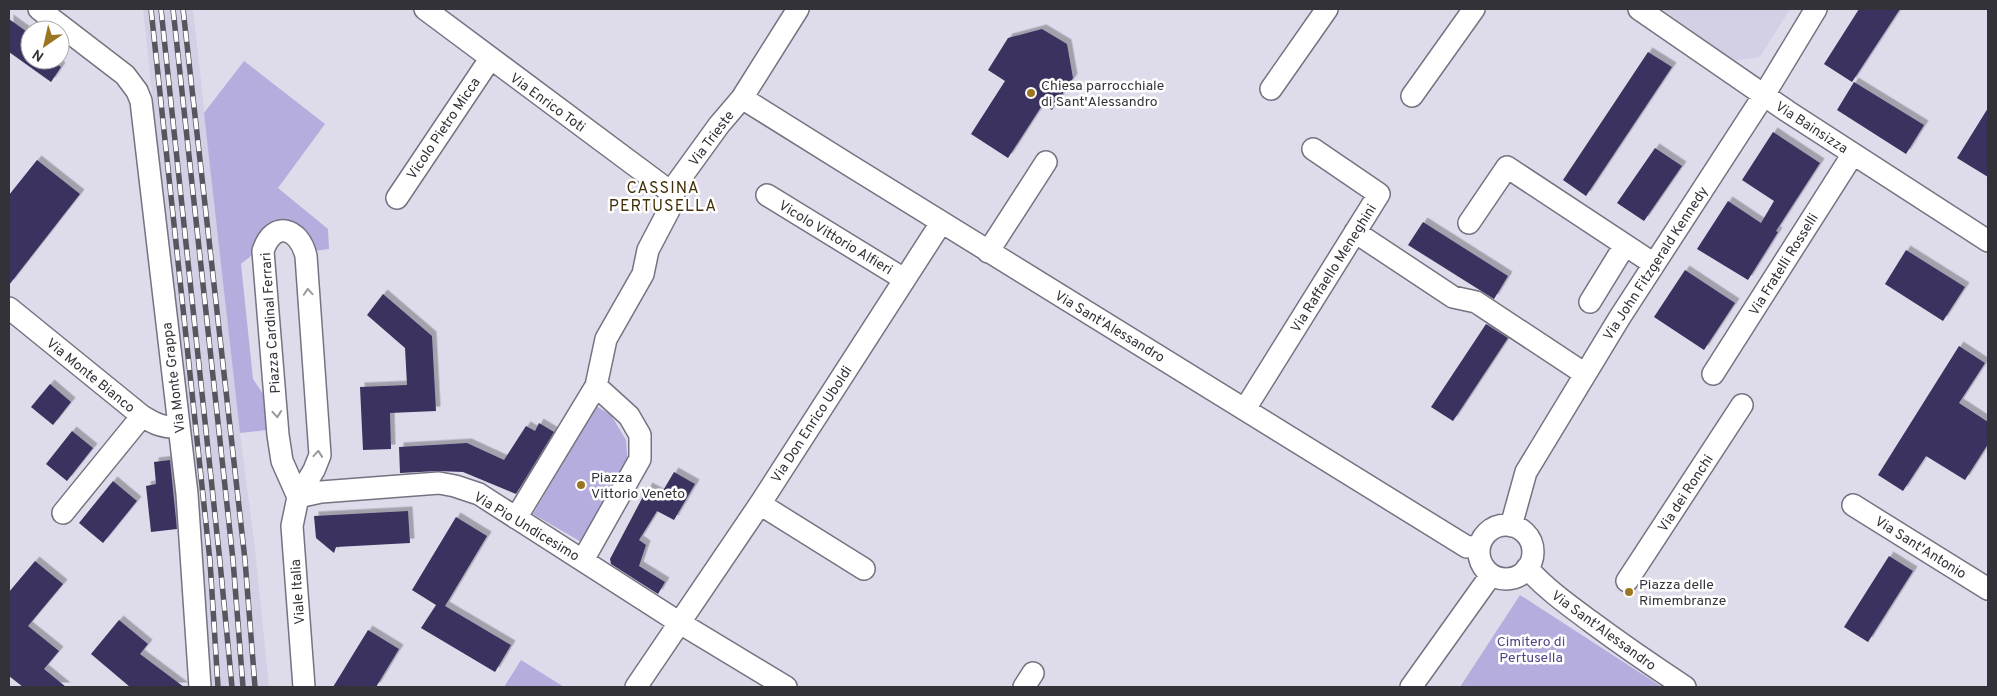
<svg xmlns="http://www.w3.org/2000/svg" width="1997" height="696" font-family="Overpass,sans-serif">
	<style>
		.built { fill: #d3cfe5 }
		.green { fill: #b5addd }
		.building { fill: #3b315f; filter: url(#shadow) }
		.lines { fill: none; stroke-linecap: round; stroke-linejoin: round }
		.minor-casing { stroke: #757380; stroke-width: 24 }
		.minor { stroke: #fff; stroke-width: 21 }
		.rail-casing { stroke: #57565e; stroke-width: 5.5 }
		.rail { stroke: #fff; stroke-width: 4; stroke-dasharray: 11; stroke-linecap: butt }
		.oneway { stroke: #99989c }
		.poi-dot { fill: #9b7521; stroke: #fff; stroke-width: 2 }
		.labels { text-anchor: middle; stroke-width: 5; stroke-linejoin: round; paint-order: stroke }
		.poi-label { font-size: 14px; fill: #333238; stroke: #fff; text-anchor: start }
		.street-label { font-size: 14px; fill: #333238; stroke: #fff }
		.park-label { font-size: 14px; fill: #534286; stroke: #fff }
		.quarter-label { font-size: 16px; letter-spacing: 1px; fill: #433008; stroke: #fff }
	</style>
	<defs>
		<filter id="shadow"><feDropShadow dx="4.5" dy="-4.5" stdDeviation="0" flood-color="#0004"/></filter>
	</defs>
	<rect width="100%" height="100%" fill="#dedceb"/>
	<!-- built -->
	<path class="built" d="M143,9H193L240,433L255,549L269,687H210L199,522Z
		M1655,9H1790L1760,57L1731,61Z"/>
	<!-- green -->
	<path class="green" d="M244,61L325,124L278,188L328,229L329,249L314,251L298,226L257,251L241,264L253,379L273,409L275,429L240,433L204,113Z
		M596,406L611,415L626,440L628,466L583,543L533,514Z
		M1520,595L1662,687H1460Z
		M521,660L564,687H504Z"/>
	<!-- building -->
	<path class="building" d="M1859,9H1900L1852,82L1824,64Z
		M9,19L30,34V60H51L61,67L51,82L9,52Z
		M1042,29L1067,44L1073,78L1052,110L1043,104L1008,158L971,134L1005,81L988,70L1008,38Z
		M1648,52L1672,67L1586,196L1563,180Z
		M1854,82L1924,125L1906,154L1837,110Z
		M1988,108V177L1957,158Z
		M1773,132L1820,163L1776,231L1778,232L1748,280L1697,249L1728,201L1761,223L1774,201L1742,180Z
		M1655,148L1682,166L1644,221L1617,203Z
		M37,160L80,194L9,285V195Z
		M1423,222L1508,276L1494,299L1408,245Z
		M1906,250L1965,287L1943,321L1885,284Z
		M1685,270L1735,303L1704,350L1654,317Z
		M383,294L432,336L436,411L390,413L391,449L363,450L360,387L407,385L405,348L367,315Z
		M1486,324L1508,338L1453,421L1431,407Z
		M1959,346L1985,363L1959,403L1988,422V444L1965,480L1926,456L1903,491L1878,475Z
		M50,384L71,402L53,425L31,407Z
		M539,423L554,432L516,494L463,472L438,471L400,473L399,447L467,443L504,460L526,426L535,431Z
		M72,431L93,448L67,481L46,464Z
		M170,460L177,529L151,532L146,486L156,484L154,462Z
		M674,472L695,484L674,520L657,511L639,540L646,545L639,566L665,582L658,594L611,564L610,559L648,487L661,494Z
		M113,481L137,501L103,543L79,523Z
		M408,511L410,543L336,547L334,553L316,538L314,516Z
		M456,517L487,536L445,606L511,645L495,672L421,628L436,605L412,590Z
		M1889,556L1913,571L1868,642L1844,627Z
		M35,561L63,584L28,626L59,651L44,669L66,687H23L9,676V592Z
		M119,620L148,644L140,654L184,687H130L91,654Z
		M368,630L399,649L376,687H333Z"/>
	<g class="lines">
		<defs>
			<path id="minor" d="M39,9L125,75L137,91L141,101L187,494L200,687
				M425,9L672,193
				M1639,9L1787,111L1988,241
				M1271,89L1327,9
				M1412,96L1474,9
				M742,98C983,249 1226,397 1467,547L1479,546
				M767,195L904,279
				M397,198L490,59
				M1469,223L1507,167L1654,264
				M1355,232L1453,297L1476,302L1585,374
				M988,252L1046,162
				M1590,302L1625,245
				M9,308L142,416C155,424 163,428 179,427
				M1713,374L1853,154
				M1245,409L1379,194L1313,149
				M298,497L282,461L278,435L263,251C273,220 299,227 306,256L320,455L314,470L298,497L292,526L304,687
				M298,497L321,492L439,483L455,486L479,494L680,623L786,687
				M760,504L864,569
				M1853,505L1988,589
				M63,513L142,416
				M516,518L596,386L606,339L643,274L648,250L669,210L677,183L719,125L742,98L798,9
				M1479 552a27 27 0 1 1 54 0a27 27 0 1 1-54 0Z
				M1511,526L1526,472L1620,317L1764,95L1816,9
				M583,560L640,459V435L629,416L596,386
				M1527,568C1546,589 1567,604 1590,621C1621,644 1653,666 1685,687
				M1627,581L1742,405
				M636,687L760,504L941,223
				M1024,687L1033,673
				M1411,687L1491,575"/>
		</defs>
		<!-- minor casing -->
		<use href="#minor" class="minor-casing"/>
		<!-- minor -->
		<use href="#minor" class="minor"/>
		<defs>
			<path id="rail" d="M151,9L210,561L218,687
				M161,9L220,562L232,687
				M173,9L233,560L243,687
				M183,9L245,560L255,687"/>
		</defs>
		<!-- rail casing -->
		<use href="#rail" class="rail-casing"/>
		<!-- rail -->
		<use href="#rail" class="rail"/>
	</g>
	<!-- one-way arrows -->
	<defs><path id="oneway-chevron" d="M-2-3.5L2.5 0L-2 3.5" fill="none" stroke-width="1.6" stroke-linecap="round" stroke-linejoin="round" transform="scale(1.25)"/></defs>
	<g class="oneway">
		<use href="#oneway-chevron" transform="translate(308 292) rotate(-94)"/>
		<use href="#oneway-chevron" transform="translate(277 414) rotate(85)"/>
		<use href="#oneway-chevron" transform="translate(318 454) rotate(-85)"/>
	</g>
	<!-- markers -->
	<g class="poi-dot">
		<circle cx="1031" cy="93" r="5"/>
		<circle cx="581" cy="485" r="5"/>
		<circle cx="1629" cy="592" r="5"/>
	</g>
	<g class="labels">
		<!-- poi labels -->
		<g class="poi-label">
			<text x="1041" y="90">Chiesa parrocchiale<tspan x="1041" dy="16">di Sant'Alessandro</tspan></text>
			<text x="591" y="482">Piazza<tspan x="591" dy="16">Vittorio Veneto</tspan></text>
			<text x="1639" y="589">Piazza delle<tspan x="1639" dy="16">Rimembranze</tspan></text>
		</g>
		<!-- street labels -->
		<g class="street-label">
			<text transform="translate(548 102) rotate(36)" y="5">Via Enrico Toti</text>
			<text transform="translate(1812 127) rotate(33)" y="5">Via Bainsizza</text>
			<text transform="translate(443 128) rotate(-56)" y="5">Vicolo Pietro Micca</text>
			<text transform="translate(711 138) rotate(-53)" y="5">Via Trieste</text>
			<text transform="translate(836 237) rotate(31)" y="5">Vicolo Vittorio Alfieri</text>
			<text transform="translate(1655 263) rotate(-57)" y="5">Via John Fitzgerald Kennedy</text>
			<text transform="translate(1783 264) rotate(-58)" y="5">Via Fratelli Rosselli</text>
			<text transform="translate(1333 268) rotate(-58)" y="5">Via Raffaello Meneghini</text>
			<text transform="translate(270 323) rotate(-94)" y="5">Piazza Cardinal Ferrari</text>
			<text transform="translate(1110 326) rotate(31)" y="5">Via Sant'Alessandro</text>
			<text transform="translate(91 375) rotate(39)" y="5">Via Monte Bianco</text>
			<text transform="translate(173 378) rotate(-97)" y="5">Via Monte Grappa</text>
			<text transform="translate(811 424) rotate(-57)" y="5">Via Don Enrico Uboldi</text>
			<text transform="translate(1685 493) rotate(-57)" y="5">Via dei Ronchi</text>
			<text transform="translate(527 526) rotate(31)" y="5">Via Pio Undicesimo</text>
			<text transform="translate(1921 547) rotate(32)" y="5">Via Sant'Antonio</text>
			<text transform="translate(297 592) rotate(-94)" y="5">Viale Italia</text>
			<text transform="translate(1604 630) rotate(36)" y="5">Via Sant'Alessandro</text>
		</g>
		<!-- park labels -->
		<g class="park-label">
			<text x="1531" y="646">Cimitero di<tspan x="1531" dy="16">Pertusella</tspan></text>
		</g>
		<!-- quarter labels -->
		<g class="quarter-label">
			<text x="663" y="193">CASSINA<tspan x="663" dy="18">PERTUSELLA</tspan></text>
		</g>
	</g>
	<!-- border -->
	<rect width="1997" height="696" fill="none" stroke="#333238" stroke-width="20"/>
	<!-- north arrow -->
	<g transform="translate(45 45) rotate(214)"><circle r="24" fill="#ffffff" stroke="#adadaf"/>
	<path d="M0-4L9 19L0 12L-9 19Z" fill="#9b7521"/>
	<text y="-8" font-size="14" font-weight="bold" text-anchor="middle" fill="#333238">N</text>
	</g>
</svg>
